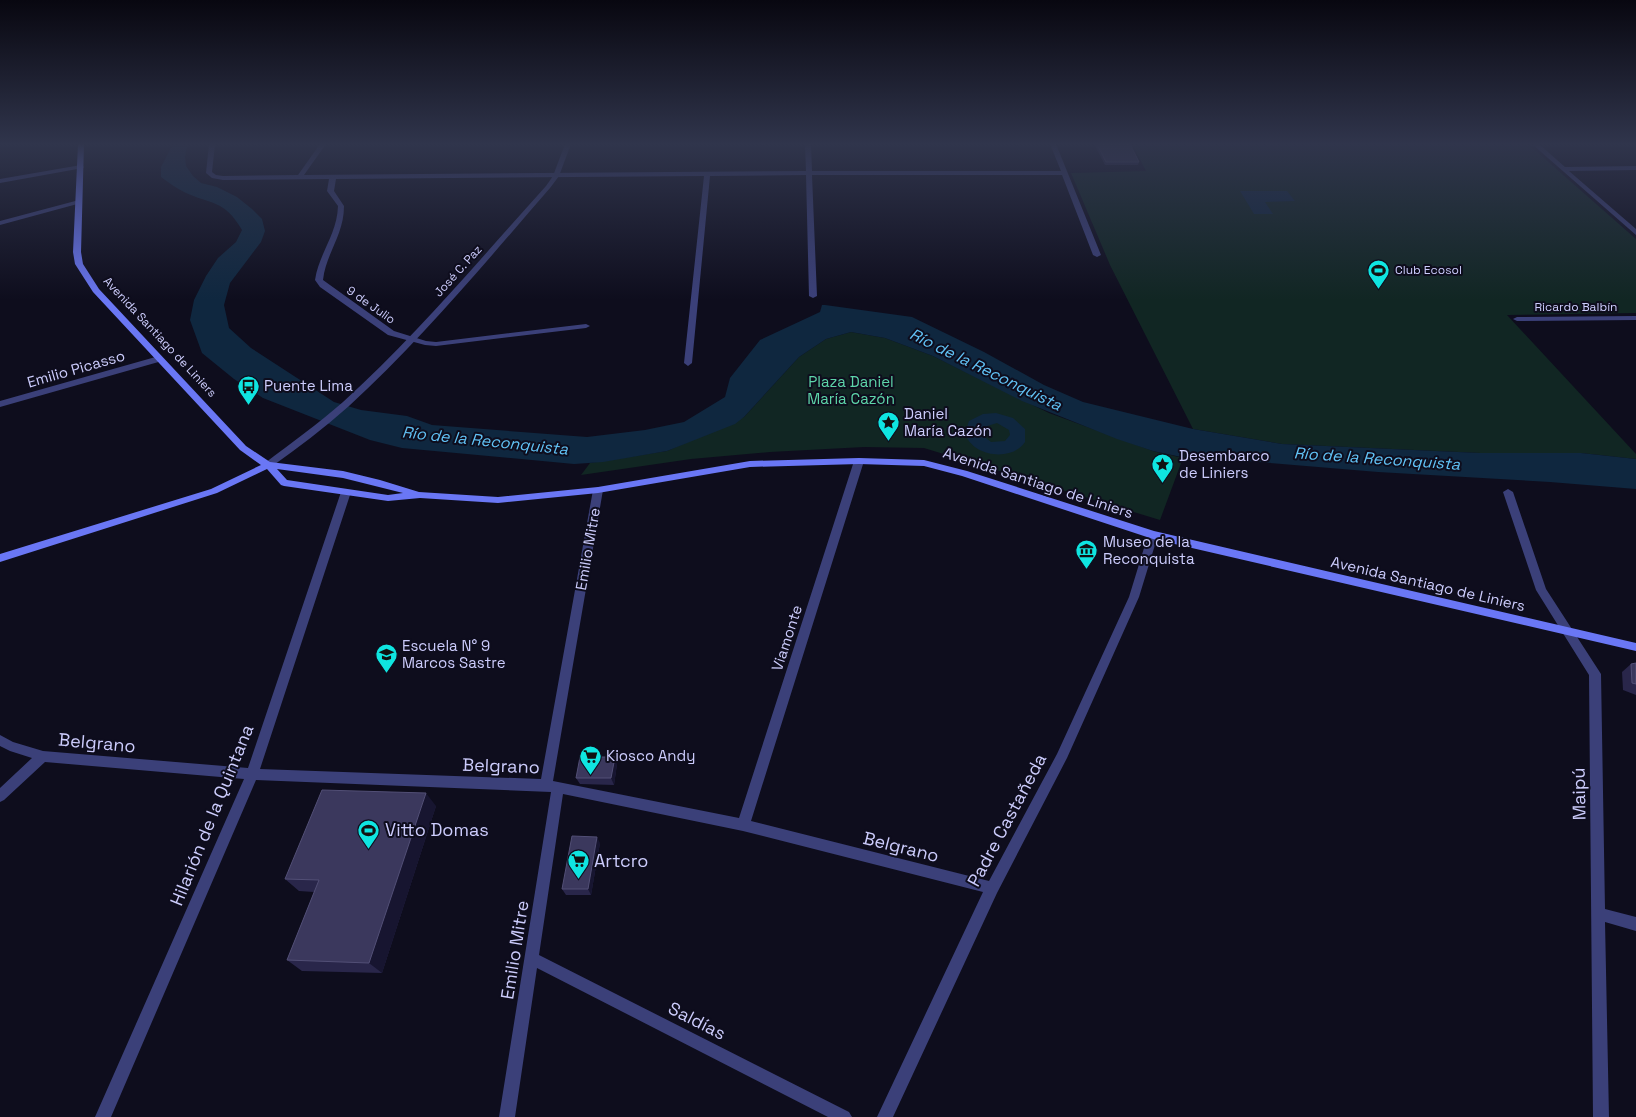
<svg xmlns="http://www.w3.org/2000/svg" width="1636" height="1117" font-family="'Space Grotesk',sans-serif">
	<style>
		.green { fill: #112623 }
		.water { fill: #0f273f; fill-rule: evenodd }
		.lines { fill: none; stroke-linecap: round; stroke-linejoin: round }
		.minor { fill: #3b4079; fill-rule: evenodd }
		.tertiary { fill: #3b4079; fill-rule: evenodd }
		.secondary { fill: #6a77f5; fill-rule: evenodd }
		.wall { fill: #29264a }
		.shaded-wall { fill: #171530 }
		.building { fill: #3b385d; stroke: #524f76 }
		.labels { text-anchor: middle; stroke-width: 4; stroke-linejoin: round; paint-order: stroke }
		.far-poi-label { font-size: 12px; fill: #ccccfc; stroke: #0e0d1d; text-anchor: start }
		.far-street-label { font-size: 12px; fill: #ccccfc; stroke: #0e0d1d }
		.street-label { font-size: 15px; fill: #ccccfc; stroke: #0e0d1d }
		.park-label { font-size: 15px; fill: #5ed6aa; stroke: #0e0d1d }
		.poi-label { font-size: 15px; fill: #ccccfc; stroke: #0e0d1d; text-anchor: start }
		.water-label { font-size: 16px; font-style: italic; fill: #61c2f5; stroke: #0e0d1d }
		.near-street-label { font-size: 18px; fill: #ccccfc; stroke: #0e0d1d }
		.near-poi-label { font-size: 18px; fill: #ccccfc; stroke: #0e0d1d; text-anchor: start }
	</style>
	<rect width="100%" height="100%" fill="#0e0d1d"/>
	<!-- green -->
	<path class="green" d="M1132,144H1528L1636,239V313L1507,315L1636,454V459L1581,453H1480L1282,444L1193,429L1110,265L1071,173L1146,171Z
		M851,332L885,338L933,356L1049,413L1153,451L1183,458L1160,520L924,448L864,447L770,452L691,459L581,475L590,463L667,451L744,417L799,357L826,339Z"/>
	<!-- water -->
	<path class="water" d="M173,144H188L185,157L186,166L193,176L201,183L217,187L237,197L252,209L262,219L265,231L261,242L230,283L224,305L229,328L251,348L334,402L361,410L407,416L432,425L587,437L645,430L684,422L725,397L730,378L760,340L820,312L822,305H825L912,317L984,352L1044,385L1083,402L1193,429L1282,444L1480,453H1581L1636,459V489L1550,482L1378,472L1211,458H1186L1153,451L1117,439L1022,401L933,356L885,338L851,332L826,339L799,357L744,417L735,424L667,451L603,462L574,464L402,448L370,440L263,398L234,379L202,353L190,320L194,300L206,276L218,258L236,242L242,230C224,199 211,205 184,192C176,188 169,183 161,177V167Z
		M1240,191H1287L1295,201L1265,202L1273,214H1254Z
		M996,413L1013,418L1025,429V442C1012,462 972,457 965,433L969,421L983,414ZM997,423L1009,430L1010,435L1005,441L991,442L981,434L984,427Z"/>
	<g class="lines">
		<!-- minor -->
		<path class="minor" d="M209,144H215L212,172L216,175L223,176L298,175L320,144H326L304,175L806,171L805,144H811L812,171H1061L1050,144H1056L1101,255L1097,257L1093,255L1062,175H812L817,296L813,298L809,296L806,175L710,176L692,363L688,366L684,363L704,176L336,179L334,191L344,206C344,235 326,253 323,280L394,331L426,341L436,342L586,324L590,326L586,328L436,346L425,345L388,335L320,287L315,280C319,253 337,235 338,206L327,191L329,179L223,180L212,178L206,173Z
			M1532,144H1539L1565,167L1636,166V170L1569,171L1636,229V235Z
			M81,165L84,167L83,168L0,183V179Z
			M79,200L82,202L81,203L0,225V221Z
			M1636,316V320L1517,321L1513,319L1517,317Z
			M159,356L163,359L162,361L0,407V401Z
			M859,458L864,461L751,821L989,881L1057,754L1129,597L1148,535L1153,531L1158,535L1139,597L1067,758L997,893L893,1117H877L983,892L743,831L563,794L539,955L849,1112L852,1117H828L537,968L515,1117H499L551,792L256,780L111,1117H95L244,779L45,762L4,800L0,802V788L32,758L10,751L0,746V735L13,742L43,751L248,768L341,492L346,489L351,492L260,769L541,779L593,490L598,487L603,490L553,781L739,818L854,461Z
			M1508,489L1513,492L1546,589L1601,674L1605,909L1636,917V931L1605,922L1609,1117H1593L1589,675L1536,590L1503,492Z"/>
		<!-- tertiary -->
		<path class="tertiary" d="M565,144H571L559,176L550,188C485,263 422,339 349,406C324,428 298,448 271,467H265L263,465L265,463C291,443 318,424 343,402C416,336 480,259 546,186L553,176Z"/>
		<!-- secondary -->
		<path class="secondary" d="M78,144H84L81,252L83,264L99,289L246,446L270,462L343,471L380,480L419,492L498,497L598,487L750,461L859,458L924,460L967,471L1154,531L1636,643V651L1153,539L962,476L924,466L859,464L750,467L598,493L498,503L420,498L388,501L284,486L281,485L267,469L217,493L0,562V554L211,489L261,465L240,450L93,292L75,264L73,252ZM277,469L343,478L403,493L388,495L287,480Z"/>
	</g>
	<!-- wall -->
	<path class="wall" d="M1094,144H1130L1139,162L1138,165H1105Z
		M1636,663V695L1623,690L1622,672L1631,664Z
		M617,764L614,785L580,784L576,778Z
		M436,806L382,973L302,971L287,960L314,892L299,891L285,879Z
		M600,843L591,895H566L562,889Z"/>
	<!-- shaded-wall -->
	<path class="shaded-wall" d="M615,757L617,764L614,785L611,778Z
		M426,793L436,806L382,973L369,963Z
		M597,837L600,843L591,895L588,889Z"/>
	<!-- building -->
	<path class="building" d="M1097,144H1130L1139,162H1106Z
		M1636,663V684L1632,683L1631,664Z
		M580,757H615L611,778H576Z
		M322,790L426,793L369,963L287,960L319,880L285,879Z
		M572,836L597,837L588,889H562Z"/>
	<!-- sky -->
	<linearGradient id="sky" x2="0" y2="1"><stop stop-color="#080710"/><stop offset="0.48" stop-color="#30354c"/><stop offset="1" stop-color="#30354c" stop-opacity="0"/></linearGradient>
	<rect width="1636" height="300" fill="url(#sky)"/>
	<!-- icons -->
	<defs>
		<symbol id="stadium-pin" viewBox="-11 -11 22 30"><path d="M0 17L-7.5 6A9.5 9.5 0 1 1 7.5 6Z" fill="#0fe5e1" stroke="#0e0d1d"/><path d="M0-5a6.5 5 0 1 0 0 10a6.5 5 0 1 0 0-10ZM-3.5-1.8h7v3.6h-7Z" fill="#111"/></symbol>
		<symbol id="bus-pin" viewBox="-11 -11 22 30"><path d="M0 17L-7.5 6A9.5 9.5 0 1 1 7.5 6Z" fill="#0fe5e1" stroke="#0e0d1d"/><path d="M-5-6H5V4H4V6H2V4H-2V6H-4V4H-5ZM-3.5-4V0h7V-4ZM-3.5 1.2v1.5H-2V1.2ZM2 1.2v1.5H3.5V1.2Z" fill="#111"/></symbol>
		<symbol id="sight-pin" viewBox="-11 -11 22 30"><path d="M0 17L-7.5 6A9.5 9.5 0 1 1 7.5 6Z" fill="#0fe5e1" stroke="#0e0d1d"/><path d="M0-6L1.8-2.2L6-1.7L2.9 1.2L3.7 5.4L0 3.3L-3.7 5.4L-2.9 1.2L-6-1.7L-1.8-2.2Z" fill="#111"/></symbol>
		<symbol id="museum-pin" viewBox="-11 -11 22 30"><path d="M0 17L-7.5 6A9.5 9.5 0 1 1 7.5 6Z" fill="#0fe5e1" stroke="#0e0d1d"/><path d="M0-6L6-3V-2H-6V-3ZM-5-1h2V3h-2ZM-1-1h2V3h-2ZM3-1h2V3H3ZM-6 4H6V6H-6Z" fill="#111"/></symbol>
		<symbol id="school-pin" viewBox="-11 -11 22 30"><path d="M0 17L-7.5 6A9.5 9.5 0 1 1 7.5 6Z" fill="#0fe5e1" stroke="#0e0d1d"/><path d="M0-5L7-2L0 1L-7-2ZM-4 1L0 2.5L4 1V4Q0 6-4 4Z" fill="#111"/></symbol>
		<symbol id="supermarket-pin" viewBox="-11 -11 22 30"><path d="M0 17L-7.5 6A9.5 9.5 0 1 1 7.5 6Z" fill="#0fe5e1" stroke="#0e0d1d"/><path d="M-6-5.5h2.5l.6 2H6L4.5 2H-2.5L-4.4-4H-6ZM-1.5 3.2a1.3 1.3 0 1 0 .1 0ZM3 3.2a1.3 1.3 0 1 0 .1 0Z" fill="#111"/></symbol>
	</defs>
	<g fill-rule="evenodd">
		<use href="#stadium-pin" x="1366" y="258" width="25" height="34"/>
		<use href="#bus-pin" x="236" y="374" width="25" height="34"/>
		<use href="#sight-pin" x="876" y="410" width="25" height="34"/>
		<use href="#sight-pin" x="1150" y="452" width="25" height="34"/>
		<use href="#museum-pin" x="1074" y="538" width="25" height="34"/>
		<use href="#school-pin" x="374" y="642" width="25" height="34"/>
		<use href="#supermarket-pin" x="578" y="744" width="25" height="34"/>
		<use href="#stadium-pin" x="356" y="818" width="25" height="34"/>
		<use href="#supermarket-pin" x="566" y="848" width="25" height="34"/>
	</g>
	<g class="labels">
		<!-- far-poi labels -->
		<g class="far-poi-label">
			<text x="1395" y="274">Club Ecosol</text>
		</g>
		<!-- far-street labels -->
		<g class="far-street-label">
			<text transform="translate(458 271) rotate(-48)" y="4">José C. Paz</text>
			<text transform="translate(371 305) rotate(35)" y="4">9 de Julio</text>
			<text x="1576" y="311">Ricardo Balbín</text>
			<text transform="translate(160 337) rotate(47)" y="4">Avenida Santiago de Liniers</text>
		</g>
		<!-- street labels -->
		<g class="street-label">
			<text transform="translate(76 369) rotate(-16)" y="5">Emilio Picasso</text>
			<text transform="translate(1038 483) rotate(18)" y="5">Avenida Santiago de Liniers</text>
			<text transform="translate(588 549) rotate(-80)" y="5">Emilio Mitre</text>
			<text transform="translate(1428 584) rotate(13)" y="5">Avenida Santiago de Liniers</text>
			<text transform="translate(787 638) rotate(-72)" y="5">Viamonte</text>
		</g>
		<!-- park labels -->
		<g class="park-label">
			<text x="851" y="387">Plaza Daniel<tspan x="851" dy="17">María Cazón</tspan></text>
		</g>
		<!-- poi labels -->
		<g class="poi-label">
			<text x="264" y="391">Puente Lima</text>
			<text x="904" y="419">Daniel<tspan x="904" dy="17">María Cazón</tspan></text>
			<text x="1179" y="461">Desembarco<tspan x="1179" dy="17">de Liniers</tspan></text>
			<text x="1103" y="547">Museo de la<tspan x="1103" dy="17">Reconquista</tspan></text>
			<text x="402" y="651">Escuela N° 9<tspan x="402" dy="17">Marcos Sastre</tspan></text>
			<text x="606" y="761">Kiosco Andy</text>
		</g>
		<!-- water labels -->
		<g class="water-label">
			<text transform="translate(986 369) rotate(26)" y="6">Río de la Reconquista</text>
			<text transform="translate(485 440) rotate(6)" y="6">Río de la Reconquista</text>
			<text transform="translate(1377 458) rotate(4)" y="6">Río de la Reconquista</text>
		</g>
		<!-- near-street labels -->
		<g class="near-street-label">
			<text transform="translate(97 743) rotate(5)" y="6">Belgrano</text>
			<text transform="translate(501 766) rotate(2)" y="6">Belgrano</text>
			<text transform="translate(1579 794) rotate(-91)" y="6">Maipú</text>
			<text transform="translate(212 815) rotate(-68)" y="6">Hilarión de la Quintana</text>
			<text transform="translate(1007 820) rotate(-62)" y="6">Padre Castañeda</text>
			<text transform="translate(901 847) rotate(14)" y="6">Belgrano</text>
			<text transform="translate(515 950) rotate(-81)" y="6">Emilio Mitre</text>
			<text transform="translate(697 1021) rotate(27)" y="6">Saldías</text>
		</g>
		<!-- near-poi labels -->
		<g class="near-poi-label">
			<text x="385" y="836">Vitto Domas</text>
			<text x="594" y="867">Artcro</text>
		</g>
	</g>
</svg>
